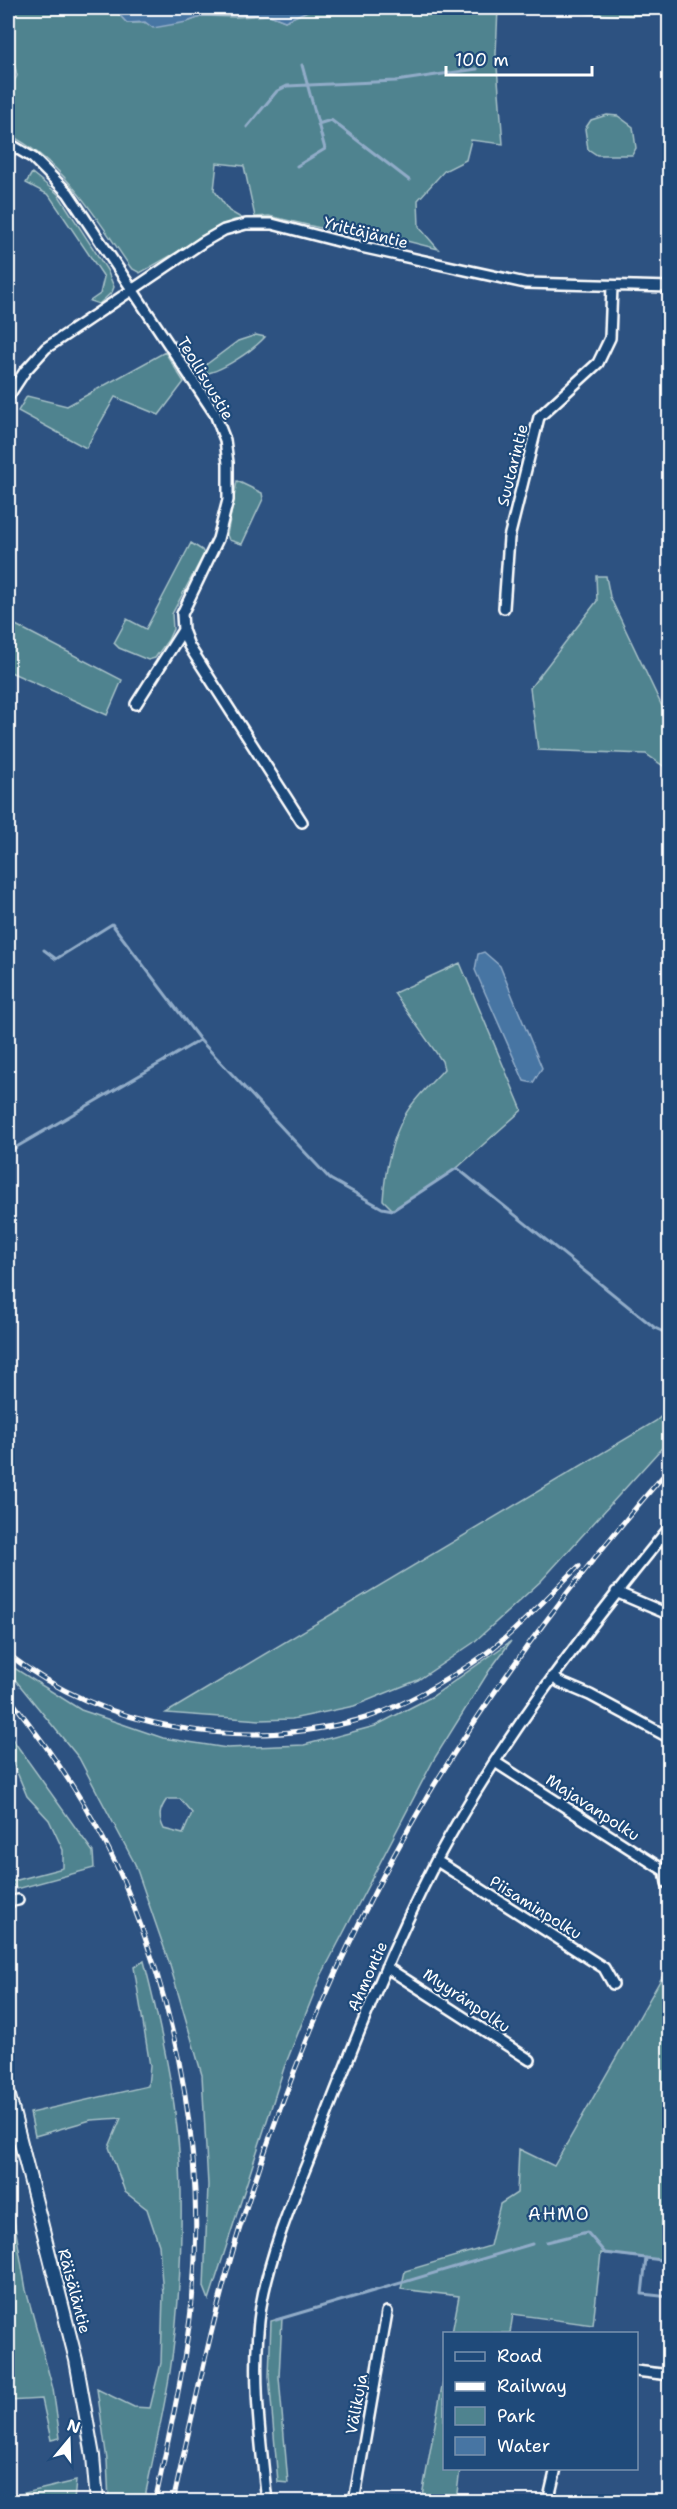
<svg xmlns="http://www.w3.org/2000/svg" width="677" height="2509" font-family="'Shantell Sans',sans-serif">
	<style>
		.green { fill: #4f838f; stroke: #a7c1c7; stroke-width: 1.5; fill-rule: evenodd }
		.water { fill: #4775a3; stroke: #91acc8; stroke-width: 1.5 }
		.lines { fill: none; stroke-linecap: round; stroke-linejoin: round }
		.stream { stroke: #91acc8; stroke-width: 3 }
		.minor-casing { stroke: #fff; stroke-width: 14 }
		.tertiary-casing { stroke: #fff; stroke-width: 16 }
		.minor { stroke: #1f4a7a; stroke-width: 9 }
		.tertiary { stroke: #1f4a7a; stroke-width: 12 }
		.rail-casing { stroke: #fff; stroke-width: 5 }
		.rail { stroke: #1f4a7a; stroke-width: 3; stroke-dasharray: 9; stroke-linecap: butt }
		.labels { text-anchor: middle; stroke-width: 4.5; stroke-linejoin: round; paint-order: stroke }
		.street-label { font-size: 16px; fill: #fff; stroke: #1f4a7a }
		.neighbourhood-label { font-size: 18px; letter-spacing: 1.5px; fill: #fff; stroke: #1f4a7a }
	</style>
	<rect width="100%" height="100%" fill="#2d5281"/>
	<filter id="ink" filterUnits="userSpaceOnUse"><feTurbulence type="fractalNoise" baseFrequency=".0167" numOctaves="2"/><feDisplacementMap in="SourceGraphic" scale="12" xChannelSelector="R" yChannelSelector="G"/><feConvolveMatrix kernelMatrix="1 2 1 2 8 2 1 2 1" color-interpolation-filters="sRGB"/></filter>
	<g filter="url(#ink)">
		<!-- green -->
		<path class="green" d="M8,8H113L127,23L187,22L203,16L236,17L270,15L285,21L314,8H498L496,54L503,144L471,140L466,160L444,171L418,200L419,227L438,249L383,235L367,239L269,216L255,217L244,166L217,163L214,190L229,211L243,219L234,220L140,273L131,268C96,217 65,163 8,134V92L17,76L8,36Z
			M519,8H669L670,12C632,21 560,10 519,8Z
			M607,115L618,116L633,127L636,148L632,155H597L588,149L585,129L591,120Z
			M32,173L58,194L107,270L114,287L112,292L99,304L90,301L100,294L104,277L49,195L26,183Z
			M256,335L265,337C253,350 219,374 201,374L199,370L238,341Z
			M165,352L184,382L159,415L115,397L86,448L18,411L27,396L67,406Z
			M237,481L262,493L263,499L242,544L229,540L227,535Z
			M191,543L202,550L204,554L172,614L173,629L168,640L155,658L148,660L119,648L114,643L127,619L146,629Z
			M596,576H606L610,597L669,721V770L646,754L538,750L530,688L597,601Z
			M8,621L122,680L107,715L8,671Z
			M460,963L522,1110L457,1168L393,1210L383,1200C385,1171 390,1142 405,1115C414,1098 431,1084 444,1069L442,1061L394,993Z
			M669,1409V1440L541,1581L473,1643L418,1680L354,1706L292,1719L260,1720L166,1713L656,1421Z
			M511,1641L489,1671L434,1759L321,1976L284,2068L209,2300L204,2287L208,2185L202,2075L169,1962L135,1864L79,1758L8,1671V1664L81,1710L163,1738L227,1748L304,1745L375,1726L433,1696ZM167,1799H180L192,1813L183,1834L164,1829C158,1817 159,1810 167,1799Z
			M8,1733L93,1852L94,1868L17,1889L10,1882L63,1868V1850L49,1820L27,1796L8,1751Z
			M144,1961C163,2036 180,2113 181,2190C182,2251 179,2312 170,2372C163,2415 153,2459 144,2501H109L107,2460L97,2389L134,2407L150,2408L161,2363L163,2294L159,2245L147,2209L125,2192L109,2147L121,2118L91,2120L35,2136L30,2113L148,2086L150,2066L134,1967Z
			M669,1965V2261L601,2253L593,2325L513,2314L510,2333H452L459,2296L401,2289L405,2271L490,2246L500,2204L517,2193L519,2149L554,2166Z
			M11,2203L26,2290L53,2389L60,2438L51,2440L42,2399L8,2401V2206Z
			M282,2318L279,2377L288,2483L278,2482L269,2376L271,2321Z
			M444,2375V2468L460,2469L456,2501H421Z
			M76,2481L74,2501H8V2497Z"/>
		<!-- water -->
		<path class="water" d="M113,8H314L285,21L270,15L203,16L187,22L153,28L145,22L127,23Z
			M484,952L500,966L542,1068L533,1083L524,1081L475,970L478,954Z"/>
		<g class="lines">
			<!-- stream -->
			<path class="stream" d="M318,124L331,120L409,180
				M247,127L277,91L287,86L396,81L477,69
				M297,166L325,149L302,65
				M44,950L56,959L112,924L200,1040L330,1179L382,1208L393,1210L457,1168L655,1328L670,1335
				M8,1152L200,1040
				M547,2242L587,2232L605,2253L670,2261
				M646,2258L642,2294L670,2297
				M276,2320L532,2244"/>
			<defs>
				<path id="minor" d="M8,143L33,158L68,193L215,414L225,440L228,463V500L218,539L182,614L183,630L189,646L302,822
					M8,397L25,371L46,348L203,242L224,230L246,224H272L361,247L525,283L670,287
					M504,608L509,538L539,417L598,363L610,338L612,286
					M136,704L183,630
					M616,1592L670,1615
					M553,1676L559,1682L590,1695L670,1738
					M495,1762L665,1871L667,1883
					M437,1861L604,1968L613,1984
					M8,1902L18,1900
					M386,1967L530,2060
					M8,2139L19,2137
					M636,2371L670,2375
					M267,2502C260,2437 251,2370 261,2306C272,2242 301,2181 324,2121C358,2033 393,1945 436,1861C500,1741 584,1632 670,1527
					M354,2502L387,2312
					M548,2502L556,2468"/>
				<path id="tertiary" d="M8,2092L76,2360L93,2456L97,2502"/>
			</defs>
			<!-- minor casing -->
			<use href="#minor" class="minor-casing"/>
			<!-- tertiary casing -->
			<use href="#tertiary" class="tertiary-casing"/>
			<!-- minor -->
			<use href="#minor" class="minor"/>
			<!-- tertiary -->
			<use href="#tertiary" class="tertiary"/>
			<defs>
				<path id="rail" d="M8,1654C105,1730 243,1752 362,1719C398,1709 440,1684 471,1664C512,1637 544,1600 579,1566
					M8,1696C53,1753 101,1824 128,1892C180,2021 206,2162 192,2301C185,2368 169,2435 155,2502
					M173,2502C194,2409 213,2314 241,2224C287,2076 348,1930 427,1797C497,1680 580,1571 670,1468"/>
			</defs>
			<!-- rail casing -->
			<use href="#rail" class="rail-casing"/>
			<!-- rail -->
			<use href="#rail" class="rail"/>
		</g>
	</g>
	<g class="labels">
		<!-- street labels -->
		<g class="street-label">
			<text transform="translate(366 232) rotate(14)" y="6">Yrittäjäntie</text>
			<text transform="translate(206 378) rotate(59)" y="6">Teollisuustie</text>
			<text transform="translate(512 465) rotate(-76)" y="6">Suutarintie</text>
			<text transform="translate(593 1807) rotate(33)" y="6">Majavanpolku</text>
			<text transform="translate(536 1907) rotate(32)" y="6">Piisaminpolku</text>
			<text transform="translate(367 1976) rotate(-66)" y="6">Ahmontie</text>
			<text transform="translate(467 2000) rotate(34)" y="6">Myyränpolku</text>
			<text transform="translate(75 2291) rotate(75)" y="6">Räisäläntie</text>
			<text transform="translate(356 2404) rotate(-80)" y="6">Välikuja</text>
		</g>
		<!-- neighbourhood labels -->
		<g class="neighbourhood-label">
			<text x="559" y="2220">AHMO</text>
		</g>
	</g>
	<!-- margin -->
	<rect width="677" height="2509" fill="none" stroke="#1f4a7a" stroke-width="30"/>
	<rect x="15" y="15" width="647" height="2479" fill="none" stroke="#fff" stroke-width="2" filter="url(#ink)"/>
	<!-- legend -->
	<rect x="443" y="2332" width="195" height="138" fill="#1f4a7a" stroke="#7992af" stroke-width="1.5"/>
	<rect x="455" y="2352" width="30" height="9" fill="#1f4a7a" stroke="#7992af" stroke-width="1.5"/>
	<text x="497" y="2362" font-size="18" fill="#ffffff">Road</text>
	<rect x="455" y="2382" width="30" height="9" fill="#ffffff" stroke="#7992af" stroke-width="1.5"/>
	<text x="497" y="2392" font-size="18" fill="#ffffff">Railway</text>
	<rect x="455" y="2407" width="30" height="18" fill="#4f838f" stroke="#7992af" stroke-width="1.5"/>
	<text x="497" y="2422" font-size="18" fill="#ffffff">Park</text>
	<rect x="455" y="2437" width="30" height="18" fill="#4775a3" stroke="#7992af" stroke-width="1.5"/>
	<text x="497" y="2452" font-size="18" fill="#ffffff">Water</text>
	<!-- north arrow -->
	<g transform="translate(69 2440) rotate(19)" stroke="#1f4a7a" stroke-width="4.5" paint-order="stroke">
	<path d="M0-4.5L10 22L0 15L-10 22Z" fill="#ffffff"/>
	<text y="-9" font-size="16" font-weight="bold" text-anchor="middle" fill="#ffffff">N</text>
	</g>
	<!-- scale -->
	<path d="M446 66v9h146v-9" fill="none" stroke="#ffffff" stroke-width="3"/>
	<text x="455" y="66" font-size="18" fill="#ffffff" stroke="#1f4a7a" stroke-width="4.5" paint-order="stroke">100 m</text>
</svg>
